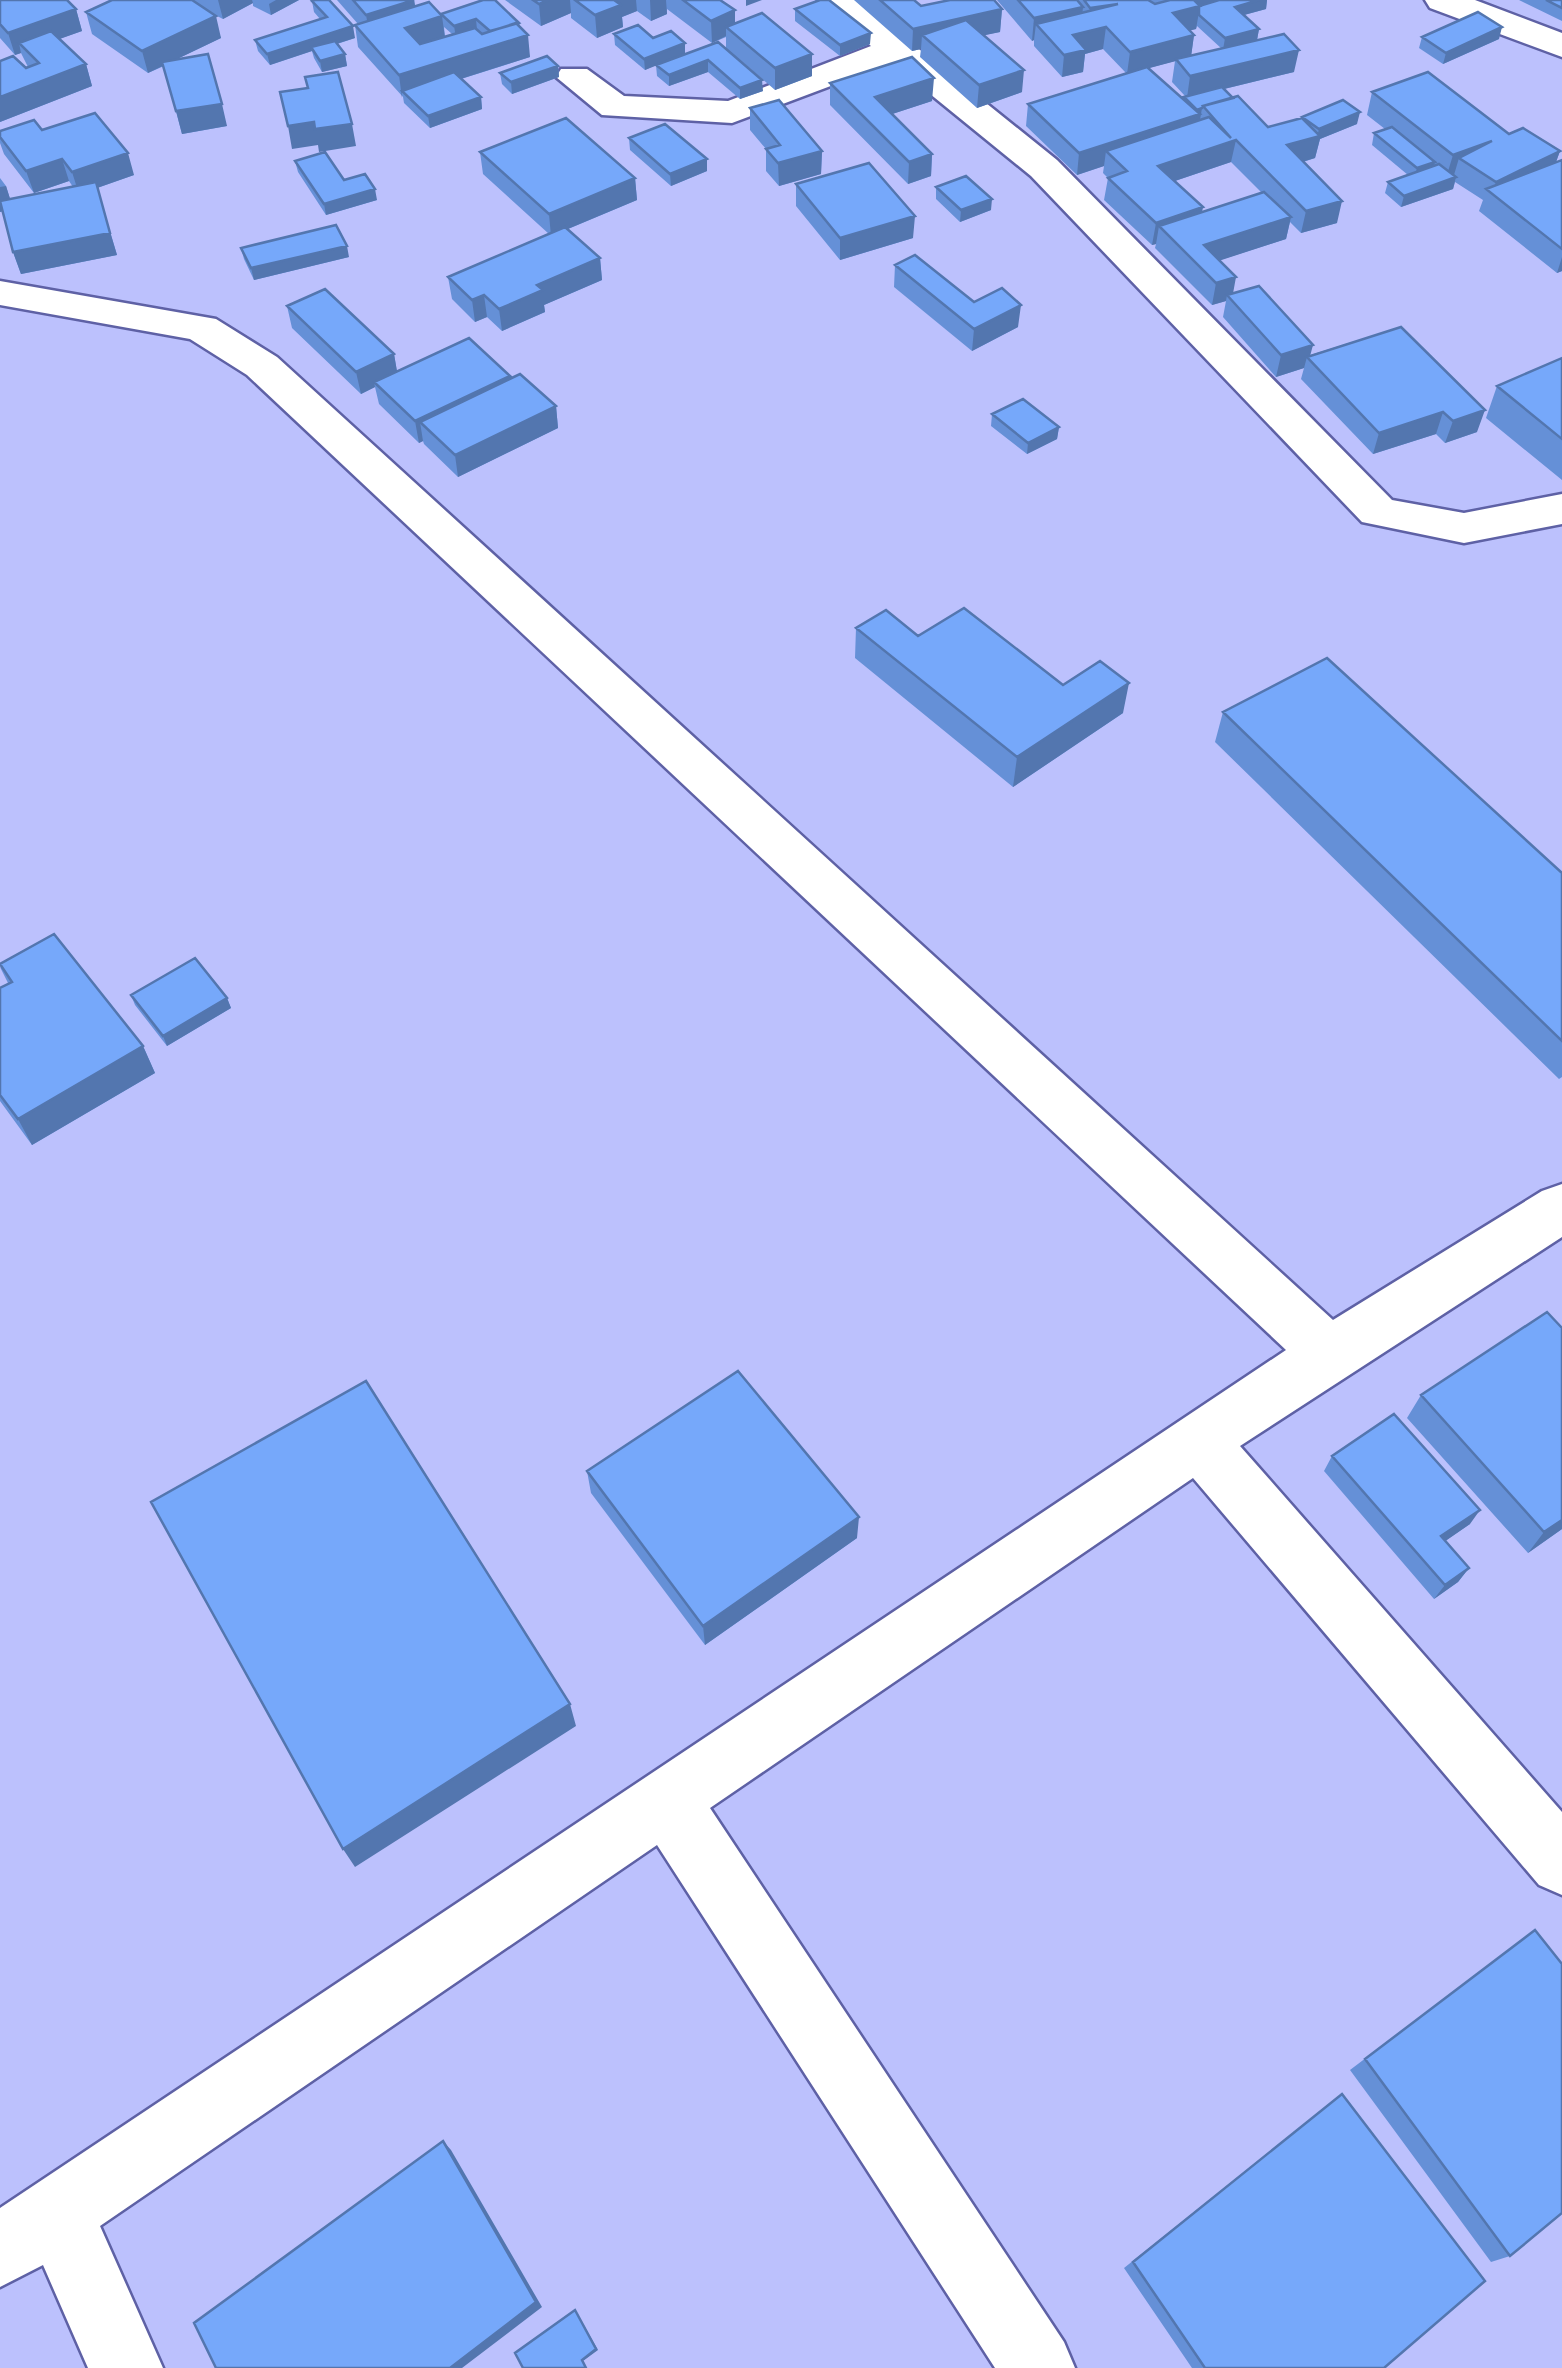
<svg xmlns="http://www.w3.org/2000/svg" width="1562" height="2368" font-family="Lora,serif">
	<style>
		.lines { fill: none; stroke-linecap: round; stroke-linejoin: round }
		.minor-casing { stroke: #5e61a5; stroke-width: 5 }
		.minor { fill: #fff; fill-rule: evenodd }
		.wall { fill: #6590d7; fill-rule: evenodd }
		.shaded-wall { fill: #5376af }
		.building { fill: #76a8fa; stroke: #5376af; stroke-width: 2.5 }
	</style>
	<rect width="100%" height="100%" fill="#bcc1fd"/>
	<g class="lines">
		<defs>
			<path id="minor" d="M818,0H858L1057,160L1392,500L1464,513L1562,494V524L1464,543L1362,522L1031,176L892,63L732,123L602,115L556,77L561,69H587L624,96L728,101L871,46Z
				M1425,0H1475L1562,33V57L1430,8Z
				M0,281L216,319L277,357L1333,1320L1542,1191L1562,1184V1237L1240,1446L1562,1812V1895L1539,1885L1193,1478L710,1808L1064,2342L1075,2368H995L657,1845L100,2226L163,2368H88L43,2265L0,2287V2208L1286,1350L247,375L190,339L0,305Z"/>
		</defs>
		<!-- minor casing -->
		<use href="#minor" class="minor-casing"/>
		<!-- minor -->
		<use href="#minor" class="minor"/>
	</g>
	<!-- wall -->
	<path class="wall" d="M0,0L76,9L82,31L59,39L86,64L92,86L0,122V61L28,67L21,53L15,55L0,38Z
		M112,0H299L271,15L253,6V3L223,19L209,12L221,38L177,59L227,126L182,134L164,66L148,73L92,34L86,12Z
		M337,0H414L415,6L441,15L519,23L530,57L461,79L481,97L482,109L430,128L404,103L403,97L358,47L355,25L358,24ZM444,27L452,34L445,37Z
		M505,0H720L735,24L812,76L775,90L739,59L763,91L740,99L708,72L669,86L657,76L656,65L645,70L615,45L614,34L685,43V54L726,49V37L712,43L667,9V14L651,21L637,11L622,17L623,27L597,38L571,18V13L541,26Z
		M854,0H914L921,6L945,1L944,0H994L1002,9L1000,32L984,35L1022,92L977,108L920,57L921,49L912,51Z
		M997,0H1267L1266,9L1244,15L1259,29L1257,40L1294,72L1224,89L1268,127L1302,118L1357,124L1320,139L1315,158L1303,162L1337,223L1301,233L1290,222L1286,239L1220,260L1233,293L1310,355L1401,327L1477,432L1445,443L1436,434L1373,454L1301,379L1304,368L1276,377L1223,317L1226,301L1212,305L1155,248L1156,244L1152,245L1104,200L1108,178L1103,173L1104,166L1077,175L1026,126L1028,104L1126,73L1103,49L1085,54L1083,72L1062,77L1034,46V40L1032,41ZM1197,26L1222,49L1191,56L1194,35L1190,30L1196,29ZM1175,61L1172,82L1185,96L1184,100L1149,68ZM1231,162L1262,193L1202,212L1175,181Z
		M1519,0H1562V21Z
		M312,1L355,38L337,44L345,54L347,66L322,72L314,58L312,51L270,65L258,51L255,40L320,19L314,12Z
		M795,9L870,44L840,56L795,21Z
		M1422,37L1499,39L1443,64L1419,48Z
		M558,66L559,77L512,94L502,84L500,73Z
		M830,83L932,101L892,114L932,154L931,176L908,184L830,105Z
		M1372,92L1560,151L1556,162L1562,160V271L1557,273L1479,211L1483,200L1455,182L1453,189L1401,207L1385,193L1388,182L1408,175L1372,145L1374,133L1385,129L1367,115Z
		M750,108L822,151L821,174L779,186L766,171V149L750,130Z
		M42,130L134,175L97,188L117,255L21,274L13,252L3,211L0,212V178L6,186L10,199L73,187L69,181L34,193L4,154L0,143V131Z
		M629,138L707,171L671,186L630,150Z
		M480,152L635,178L637,200L568,229L600,258L602,280L544,305L545,312L502,331L487,317L475,322L452,299L448,277L549,234L483,174Z
		M295,161L344,180L377,200L326,215L298,172Z
		M796,184L913,238L840,260L796,206Z
		M936,187L991,210L960,222L936,199Z
		M241,248L349,257L254,280L244,259Z
		M895,265L974,302L1018,327L972,351L894,287Z
		M287,306L394,354L397,372L511,379L556,406L558,428L458,477L424,444L423,441L419,443L379,404L375,387L361,394L292,328Z
		M1562,358V480L1486,418L1497,386Z
		M992,414L1059,427L1057,439L1027,454L991,426Z
		M856,628L918,636L1063,685L1123,713L1013,787L855,658Z
		M1223,712L1562,873V1077L1559,1079L1215,742Z
		M0,967L143,1046L155,1073L32,1145L0,1101V988L8,983Z
		M131,995L227,998L231,1008L167,1046L135,1005Z
		M1562,1328V1529L1528,1553L1407,1418L1421,1395Z
		M1332,1456L1470,1524L1445,1541L1469,1568L1458,1582L1434,1599L1324,1471Z
		M587,1471L857,1538L705,1645L591,1493Z
		M1535,1930L1510,2256L1491,2262L1350,2070Z
		M1342,2094L1384,2368H1192L1124,2268Z"/>
	<!-- shaded-wall -->
	<path class="shaded-wall" d="M218,0H252L253,3L223,19Z
		M276,0H299L271,15L269,4Z
		M414,0L418,22L370,37L366,15Z
		M549,0H570L571,13L541,26L539,4Z
		M602,0H636L637,11L622,17L623,27L597,38L595,15Z
		M650,0H666L667,14L651,21Z
		M746,0H762L746,6Z
		M1187,0H1239L1199,12L1196,29L1169,36L1173,13Z
		M1259,0H1267L1266,9L1233,18L1235,7Z
		M1118,4L1106,27L1103,49L1085,54L1083,72L1062,77L1064,55L1073,35L1087,30L1090,8Z
		M1083,7L1081,29L1036,24L1034,40L1032,41L1034,18Z
		M76,9L82,31L26,51L19,43L21,53L15,55L8,33Z
		M1002,9L1000,32L934,46L922,35L921,49L912,51L913,29Z
		M735,10V33L726,27V36L712,43L711,21Z
		M216,16L221,38L148,73L142,51Z
		M442,16L445,38L408,50L405,28Z
		M476,19L477,30L456,38L454,26Z
		M353,26L355,38L314,51L311,47L312,51L270,65L267,54Z
		M1502,27L1499,39L1443,64L1446,53Z
		M1259,29L1257,40L1223,50L1225,38Z
		M871,33L870,44L840,56V45Z
		M528,35L530,57L407,96L402,91V98L399,75Z
		M1194,35L1191,57L1127,74L1130,52Z
		M685,43V54L645,70L644,59Z
		M1299,50L1294,72L1187,98L1190,76Z
		M345,54L347,66L322,72L320,61Z
		M812,54V76L775,90V68Z
		M708,60V72L669,86V75Z
		M86,64L92,86L0,122V97Z
		M558,66L559,77L512,94L511,82Z
		M1024,70L1022,92L977,108L979,85Z
		M934,78L932,101L874,120L875,97Z
		M762,80L763,91L740,99V88Z
		M481,97L482,109L430,128L428,116Z
		M222,104L227,126L182,134L176,111Z
		M1202,108L1200,120L1106,151L1104,166L1077,175L1079,153L1196,116L1197,110Z
		M1360,112L1357,124L1320,139L1315,158L1282,168L1287,145L1317,137L1319,129Z
		M314,122L352,124L356,146L319,152L318,145L292,149L288,126Z
		M1236,140L1231,162L1154,188L1158,166Z
		M1492,141L1459,158L1454,175L1446,178L1453,155Z
		M822,151L821,174L779,186L778,163Z
		M1560,151L1552,173L1492,193L1496,182Z
		M128,153L134,175L97,188L117,255L21,274L13,252L79,194L72,172Z
		M932,154L931,176L908,184L909,162Z
		M62,159L69,181L34,193L26,171Z
		M707,159V171L671,186L670,174Z
		M1435,162L1432,173L1414,180L1417,168Z
		M1456,177L1453,189L1401,207L1404,196Z
		M635,178L637,200L551,236L549,214Z
		M6,186L13,208L0,212V187Z
		M375,189L377,200L326,215L324,204Z
		M992,199L991,210L960,222L961,210Z
		M1342,201L1337,223L1301,233L1306,211Z
		M1203,207L1199,229L1159,226L1156,244L1152,245L1156,223Z
		M915,216L913,238L840,260V238Z
		M1291,217L1286,239L1200,267L1204,245Z
		M347,246L349,257L254,280L251,268Z
		M1562,257V271L1557,273Z
		M600,258L602,280L544,305L545,312L502,331L499,309L537,285Z
		M1236,277L1232,299L1227,295L1226,301L1212,305L1216,283Z
		M484,295L487,317L475,322L472,300Z
		M1021,305L1018,327L972,351L974,329Z
		M1313,345L1309,360L1307,357L1304,368L1276,377L1281,355Z
		M394,354L398,377L374,382L375,387L361,394L356,372Z
		M510,376L513,398L420,422L423,441L419,443L415,421Z
		M556,406L558,428L458,477L455,455Z
		M1485,410L1477,432L1445,443L1453,421Z
		M1443,412L1436,434L1373,454L1379,433Z
		M1059,427L1057,439L1027,454L1028,443Z
		M1129,683L1123,713L1013,787L1017,757Z
		M227,998L231,1008L167,1046L163,1036Z
		M143,1046L155,1073L32,1145L18,1119Z
		M1480,1510L1470,1524L1431,1551L1441,1536Z
		M859,1517L857,1538L705,1645L703,1626Z
		M1562,1520V1529L1528,1553L1544,1532Z
		M1469,1568L1458,1582L1434,1599L1445,1585Z
		M570,1704L576,1726L355,1867L343,1849Z
		M443,2141L451,2150L542,2307L462,2368H450Z
		M575,2310L598,2350L583,2361L587,2368L582,2360Z"/>
	<!-- building -->
	<path class="building" d="M0,0H67L76,9L8,33L0,24Z
		M112,0H192L216,16L142,51L86,12Z
		M315,0H329L353,26L267,54L255,40L327,17L312,1Z
		M353,0H414L366,15Z
		M483,0H495L519,23L490,31L476,19L454,26L441,14Z
		M533,0H549L539,4Z
		M575,0H614L621,5L595,15Z
		M683,0H720L735,10L711,21Z
		M820,0H829L871,33L840,45L795,9Z
		M880,0H914L921,6L950,0H994L1002,9L913,29Z
		M1018,0H1077L1083,7L1034,18Z
		M1084,0H1148L1155,4L1170,0H1194L1200,6L1173,13L1194,35L1130,52L1106,27L1073,35L1086,50L1064,55L1036,24L1118,4L1090,8Z
		M1219,0H1259L1235,7L1259,29L1225,38L1199,15V6Z
		M1546,0H1562V8Z
		M429,2L442,16L405,28L420,44L475,28L482,34L516,23L528,35L399,75L355,25Z
		M1478,12L1502,27L1446,53L1422,37Z
		M762,13L812,54L775,68L726,27Z
		M966,20L1024,70L979,85L922,35Z
		M638,25L653,38L671,31L685,43L644,59L614,34Z
		M51,31L86,64L0,97V61L13,56L26,68L39,63L19,43Z
		M1284,34L1299,50L1190,76L1176,59Z
		M335,41L345,54L320,61L311,47Z
		M718,42L762,80L740,88L708,60L669,75L656,65Z
		M208,54L222,104L176,111L162,62Z
		M547,56L558,66L511,82L500,73Z
		M912,57L934,78L875,97L932,154L909,162L830,83Z
		M1147,67L1200,114L1079,153L1028,104Z
		M338,72L352,124L315,129L314,122L288,126L280,92L308,88L305,77Z
		M454,72L481,97L428,116L402,91Z
		M1428,72L1509,134L1523,128L1560,151L1496,182L1459,158L1492,141L1453,155L1372,92Z
		M1222,87L1233,98L1203,106L1202,108L1197,110L1184,97Z
		M1238,96L1268,127L1302,118L1320,136L1287,145L1342,201L1306,211L1236,140L1158,166L1203,207L1156,223L1108,178L1127,171L1106,151L1209,117L1231,138L1203,106Z
		M779,100L822,151L778,163L766,149L780,145L750,108Z
		M1343,100L1360,112L1319,129L1302,117Z
		M95,113L128,153L72,172L62,159L26,171L0,137V131L34,120L42,130Z
		M566,118L635,178L549,214L480,152Z
		M665,124L707,159L670,174L629,138Z
		M1392,127L1435,162L1417,168L1374,133Z
		M325,152L344,180L365,174L375,189L324,204L295,161Z
		M1562,160V249L1486,189Z
		M869,163L915,216L840,238L796,184Z
		M1439,164L1456,177L1404,196L1388,182Z
		M966,176L992,199L961,210L936,187Z
		M96,182L110,233L13,252L0,201Z
		M1264,192L1291,217L1204,245L1236,277L1216,283L1159,226Z
		M336,225L347,246L251,268L241,248Z
		M565,227L600,258L537,285L543,290L499,309L484,295L472,300L448,277Z
		M915,255L974,302L1002,288L1021,305L974,329L895,265Z
		M1259,286L1313,345L1281,355L1227,295Z
		M325,289L394,354L356,372L287,306Z
		M1401,327L1485,410L1453,421L1443,412L1379,433L1307,357Z
		M469,338L510,376L415,421L374,382Z
		M1562,358V439L1497,386Z
		M520,374L556,406L455,455L420,422Z
		M1023,399L1059,427L1028,443L992,414Z
		M964,608L1063,685L1100,661L1129,683L1017,757L856,628L886,610L918,636Z
		M1327,658L1562,873V1041L1223,712Z
		M54,934L143,1046L18,1119L0,1095V988L12,982L0,964Z
		M195,958L227,998L163,1036L131,995Z
		M1547,1312L1562,1328V1520L1544,1532L1421,1395Z
		M738,1371L859,1517L703,1626L587,1471Z
		M366,1381L570,1704L343,1849L151,1502Z
		M1394,1414L1480,1510L1441,1536L1469,1568L1445,1585L1332,1456Z
		M1535,1930L1562,1964V2213L1510,2256L1365,2059Z
		M1342,2094L1485,2281L1384,2368H1205L1133,2262Z
		M443,2141L536,2302L450,2368H216L194,2323Z
		M575,2310L596,2349L582,2360L586,2368H523L515,2353Z"/>
</svg>
